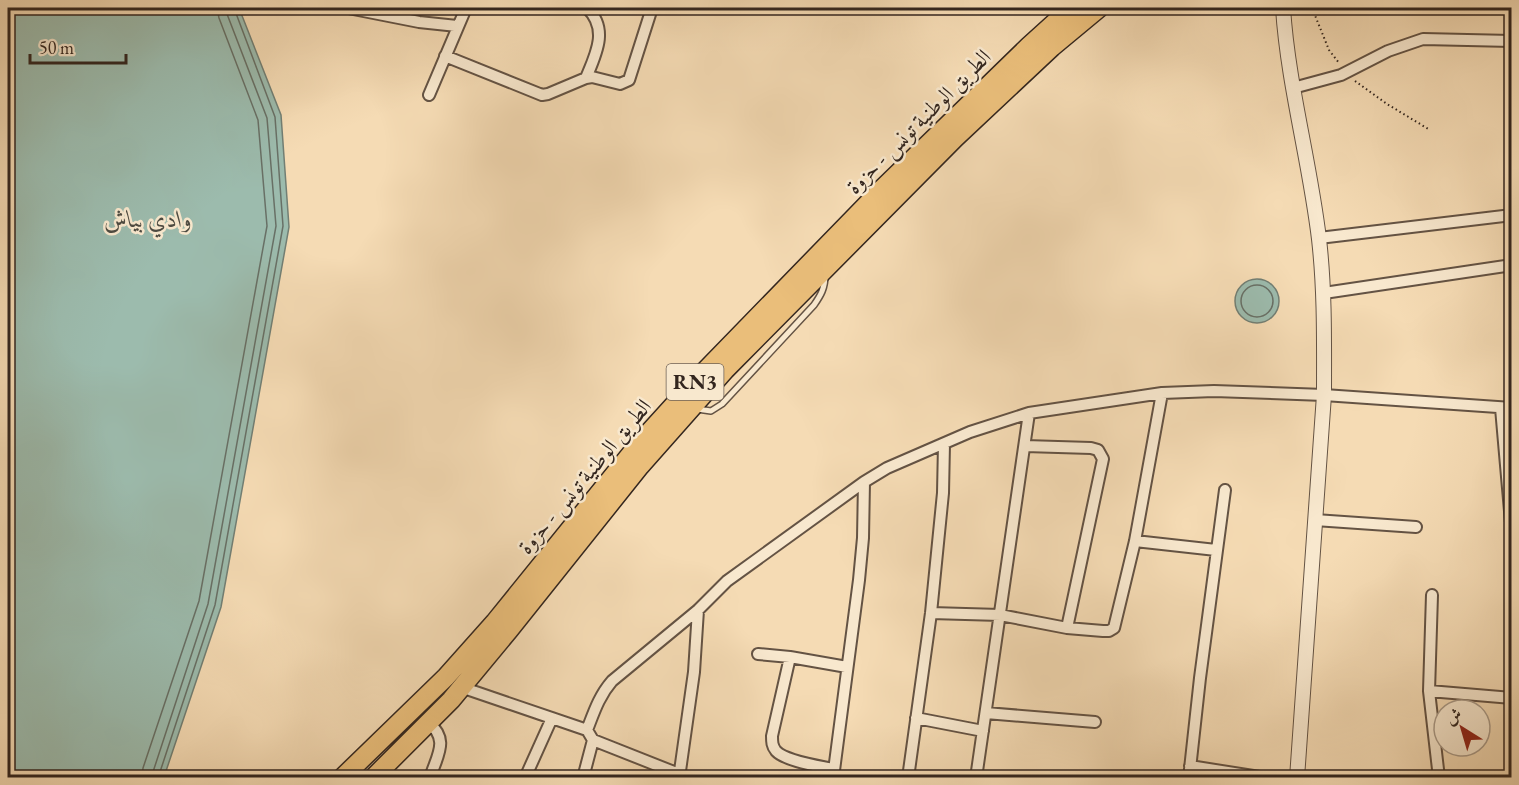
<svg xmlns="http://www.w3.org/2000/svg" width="1519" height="785" font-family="'EB Garamond',Amiri,serif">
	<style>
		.water { fill: #9cbbad; stroke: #727f74; stroke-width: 1.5 }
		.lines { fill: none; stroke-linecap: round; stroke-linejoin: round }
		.shore { stroke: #687066; stroke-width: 1.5 }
		.service-casing { stroke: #645344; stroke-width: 8 }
		.minor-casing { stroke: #645344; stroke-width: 14 }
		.tertiary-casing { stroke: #645344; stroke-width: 16 }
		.primary-casing { stroke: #33261f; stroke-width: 21 }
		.path { stroke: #33261f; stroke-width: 2; stroke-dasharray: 1.5 3; stroke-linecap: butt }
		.service { stroke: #f8e8ce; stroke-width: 5 }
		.minor { stroke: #f8e8ce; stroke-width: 10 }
		.tertiary { stroke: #f8e8ce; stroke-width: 14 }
		.primary { stroke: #eabe7a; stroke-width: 18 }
		.labels { text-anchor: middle; stroke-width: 5; stroke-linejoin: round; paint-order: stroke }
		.shield { fill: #f8e8ce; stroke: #6e6054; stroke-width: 1.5 }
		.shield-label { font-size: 21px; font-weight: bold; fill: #33261f }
		.street-label { font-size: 22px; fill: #33261f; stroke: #f8e8ce }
		.water-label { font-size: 24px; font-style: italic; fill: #4d4b42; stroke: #f8e8ce }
	</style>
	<rect width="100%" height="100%" fill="#f5dbb4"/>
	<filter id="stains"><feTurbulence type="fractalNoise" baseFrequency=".00333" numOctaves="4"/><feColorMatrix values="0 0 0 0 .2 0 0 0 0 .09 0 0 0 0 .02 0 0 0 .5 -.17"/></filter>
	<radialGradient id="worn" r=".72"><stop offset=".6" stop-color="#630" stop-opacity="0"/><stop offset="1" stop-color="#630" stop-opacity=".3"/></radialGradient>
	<!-- water -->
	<path class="water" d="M8,8H239L281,115L289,227L221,607L164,777H8Z
		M1235 301a22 22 0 1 1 44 0a22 22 0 1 1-44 0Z"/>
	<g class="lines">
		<!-- shore -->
		<path class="shore" d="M1241 301a16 16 0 1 1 32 0a16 16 0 1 1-32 0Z
			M142,778L143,768L199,601L267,226L258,120L219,18L217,8
			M151,778L208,604L276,226L267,118L227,14L226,8
			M158,778L215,605L283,226L275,117L234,8"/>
		<defs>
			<path id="service" d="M697,409L711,411L722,404L814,305C821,295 825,288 825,275"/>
			<path id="minor" d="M348,8L419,22L457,26
				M445,56L542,95L548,94L586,78L592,77L620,84L629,80L652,8
				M586,78C596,54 609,29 587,8
				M1293,88L1341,75L1388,51L1423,39L1512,41
				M429,95L466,8
				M1319,238L1512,215
				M1324,293L1512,265
				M1501,408L1512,534
				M1025,446L1091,448L1098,450L1103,459L1067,628
				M1315,520L1416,527
				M1135,541L1216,550
				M1432,595L1429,691L1439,778
				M931,613L1000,615L1067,628L1103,631H1109L1114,628L1135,541L1162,393
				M758,654L790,657L847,667
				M790,657L772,736C772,742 772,746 776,751C785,761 819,766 833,769
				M458,686L587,730
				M1429,691L1512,698
				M986,713L1095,722
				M916,718L983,731
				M428,722C450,740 437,755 430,778
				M593,740L679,774
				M1190,766L1266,778
				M525,778L552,718
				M583,778L593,740L587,730C594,712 599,696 612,681L698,610L727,581L864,482L887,468L970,432L1029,413L1162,393L1214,391L1324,395L1512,408
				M679,778L694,672L698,610
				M833,778L859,580L863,538L864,482
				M908,778L931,613L943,493L944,444
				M976,778L1029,413
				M1189,778L1200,678L1225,490"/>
			<path id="tertiary" d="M1283,8C1288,85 1310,162 1319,239C1325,292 1324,343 1324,395L1297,778"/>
			<path id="primary" d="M342,778L446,677L495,622L643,439L702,374L882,189L1029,46L1071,8
				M373,778L451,700L509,630L640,466L725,370L955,138L1052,47L1099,8"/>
		</defs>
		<!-- service casing -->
		<use href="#service" class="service-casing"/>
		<!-- minor casing -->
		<use href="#minor" class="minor-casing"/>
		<!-- tertiary casing -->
		<use href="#tertiary" class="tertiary-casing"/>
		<!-- primary casing -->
		<use href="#primary" class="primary-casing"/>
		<!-- path -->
		<path class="path" d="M1312,8L1329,50L1339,63
			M1355,81L1387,104L1430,130"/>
		<!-- service -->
		<use href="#service" class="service"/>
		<!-- minor -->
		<use href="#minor" class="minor"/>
		<!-- tertiary -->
		<use href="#tertiary" class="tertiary"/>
		<!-- primary -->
		<use href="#primary" class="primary"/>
	</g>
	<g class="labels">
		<!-- shield labels -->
		<rect class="shield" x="666.5" y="364" width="57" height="36" rx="4.5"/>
		<g class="shield-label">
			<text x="695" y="389">RN3</text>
		</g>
		<!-- street labels -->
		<g class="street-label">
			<text transform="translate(918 121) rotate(-45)" y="8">الطريق الوطنية تونس - حزوة</text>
			<text transform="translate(584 476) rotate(-50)" y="8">الطريق الوطنية تونس - حزوة</text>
		</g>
		<!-- water labels -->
		<g class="water-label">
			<text x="148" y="227">وادي بياش</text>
		</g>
	</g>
	<!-- margin -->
	<rect width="1519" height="785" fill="none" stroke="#f5dbb4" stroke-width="30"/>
	<rect x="9" y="9" width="1501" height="767" fill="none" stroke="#33261f" stroke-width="3"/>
	<rect x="15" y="15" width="1489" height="755" fill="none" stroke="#33261f" stroke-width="1.5"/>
	<!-- north arrow -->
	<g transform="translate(1462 728) rotate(323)"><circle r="28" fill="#f8e8ce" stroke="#a99a88" stroke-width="1.5"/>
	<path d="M0-4.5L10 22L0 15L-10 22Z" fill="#8f2418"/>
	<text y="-9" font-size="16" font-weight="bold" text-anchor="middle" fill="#33261f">ش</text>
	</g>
	<!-- scale -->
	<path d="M30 54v9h96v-9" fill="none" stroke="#33261f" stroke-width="3"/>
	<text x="39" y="54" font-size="18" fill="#33261f" stroke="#f8e8ce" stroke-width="4.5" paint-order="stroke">50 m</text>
	<rect width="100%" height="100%" filter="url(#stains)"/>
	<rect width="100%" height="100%" fill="url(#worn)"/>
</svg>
